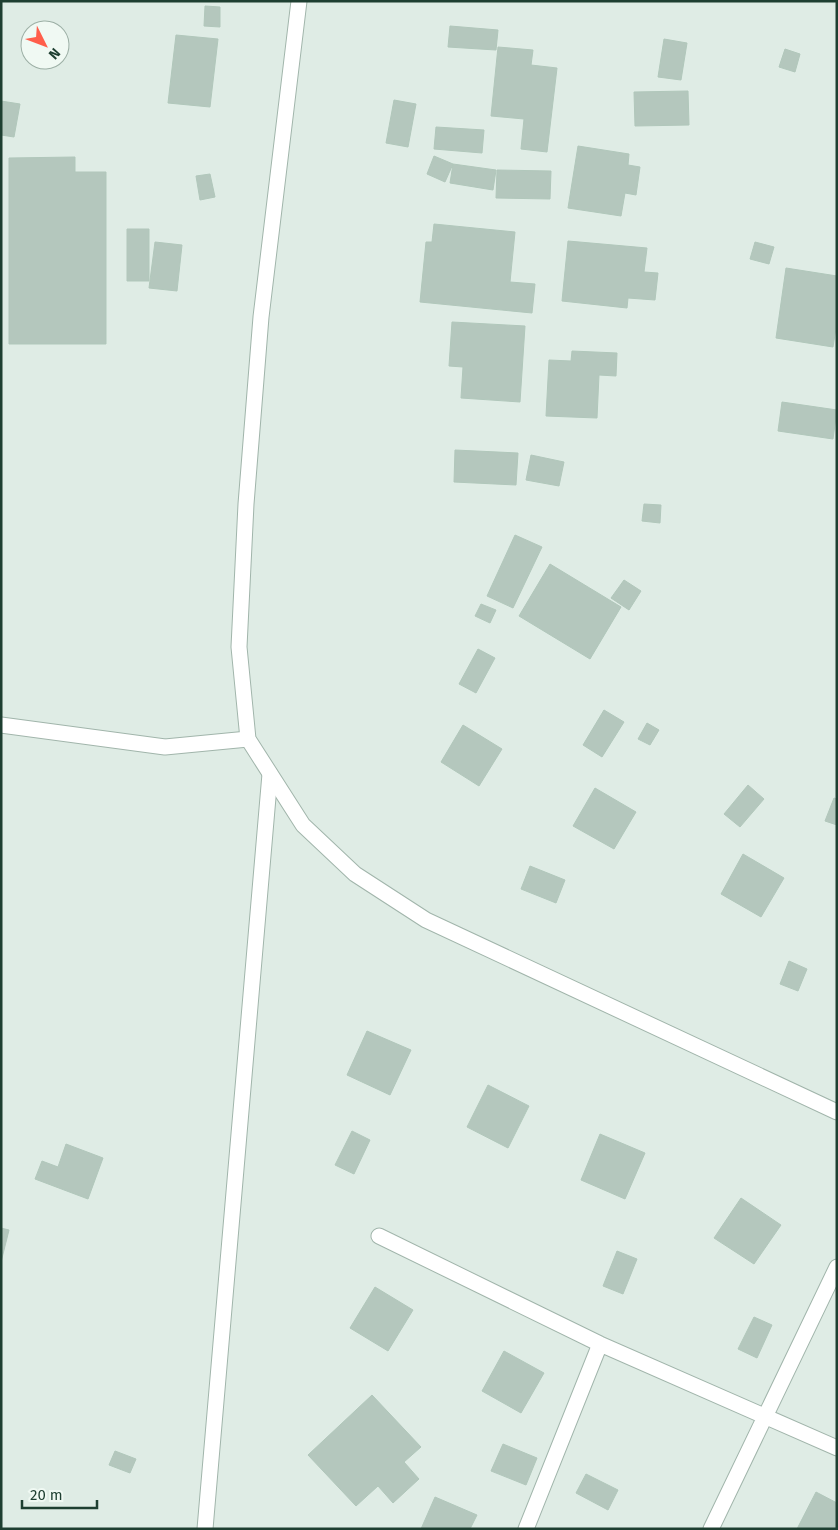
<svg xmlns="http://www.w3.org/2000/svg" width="838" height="1530" font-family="'Fira Sans',sans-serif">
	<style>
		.building { fill: #b4c7bd; stroke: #b1c7bb }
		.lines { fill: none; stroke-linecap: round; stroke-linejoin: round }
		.minor-casing { stroke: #a1b5ab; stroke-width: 17 }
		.tertiary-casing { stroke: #a1b5ab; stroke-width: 17 }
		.minor { stroke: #fff; stroke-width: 15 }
		.tertiary { stroke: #fff; stroke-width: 15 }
	</style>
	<rect width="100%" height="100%" fill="#dfece5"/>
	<!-- building -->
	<path class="building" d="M205,6L220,7V27L204,26Z
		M450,26L498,30L496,50L448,47Z
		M176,35L218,39L210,107L168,103Z
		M664,39L687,43L681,80L658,77Z
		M498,47L533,50L531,65L557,68L547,152L521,149L524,119L491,116Z
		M785,49L800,54L795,72L779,67Z
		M688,91L689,125L635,126L634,92Z
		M394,100L416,104L408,147L386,143Z
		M1,101L20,104L14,137L1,135Z
		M436,127L484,130L482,153L434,149Z
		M578,146L629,154L628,165L640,167L636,195L625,193L621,216L568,208Z
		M434,156L453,164L445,182L427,174Z
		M75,157V172H106V344H9V158Z
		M453,164L496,170L493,190L450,183Z
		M497,170L551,171L550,199L496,198Z
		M210,174L215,197L200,200L196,176Z
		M434,224L515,232L510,282L535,284L532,313L420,302L426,242H432Z
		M127,229H149V281H127Z
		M568,241L647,248L644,272L658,273L655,300L628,298L627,308L562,301Z
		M155,242L182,245L177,291L149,288Z
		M755,242L774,247L769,264L750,259Z
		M786,268L837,276V322L833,347L776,338Z
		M452,322L525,326L520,402L461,398L463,367L449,366Z
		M572,351L617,353L616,376L599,375L597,418L546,416L549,360L571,361Z
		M782,402L837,410L833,439L778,431Z
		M455,450L518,453L516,485L454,482Z
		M531,455L564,462L559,486L526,480Z
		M644,504L661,505L660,523L642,521Z
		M515,535L542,547L513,608L487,596Z
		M550,564L621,607L590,659L519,616Z
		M624,580L641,591L629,610L611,598Z
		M481,604L496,610L490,623L475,616Z
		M478,649L495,658L476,693L459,684Z
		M604,710L624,722L602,757L583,745Z
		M647,723L659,730L650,745L638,739Z
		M463,725L502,749L479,786L441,762Z
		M748,785L764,799L740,827L724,814Z
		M595,788L636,812L614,849L573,826Z
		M834,798L837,799V825L825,821Z
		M743,854L784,878L761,917L721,894Z
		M530,866L565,880L556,903L521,889Z
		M789,961L807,969L798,991L780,984Z
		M367,1031L411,1050L390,1095L347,1075Z
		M488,1085L529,1106L508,1148L467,1127Z
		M352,1131L370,1140L354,1174L335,1165Z
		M600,1134L645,1153L625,1199L581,1180Z
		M66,1144L103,1158L88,1199L35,1179L42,1161L58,1167Z
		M741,1198L781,1225L754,1264L714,1238Z
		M1,1228L9,1230L1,1262Z
		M617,1251L637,1259L623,1294L603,1286Z
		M375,1287L413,1310L388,1351L350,1328Z
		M754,1317L772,1325L757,1358L738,1349Z
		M504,1351L544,1373L521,1413L482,1391Z
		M372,1395L421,1447L404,1462L419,1479L393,1503L378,1486L356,1506L308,1455Z
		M503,1444L537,1458L526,1485L491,1471Z
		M115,1451L136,1459L130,1473L109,1465Z
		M586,1474L618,1490L608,1510L576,1493Z
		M816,1492L837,1503V1529H797Z
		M435,1497L477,1515L470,1529H421Z"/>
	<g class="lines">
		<defs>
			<path id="minor" d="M1,725L165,747L248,739
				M379,1236L600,1344L837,1448
				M205,1529L270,774
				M526,1529L600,1344
				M711,1529L837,1267"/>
			<path id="tertiary" d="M299,1L261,317L246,504L239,647L248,739L303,825L355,874L426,920L837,1112"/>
		</defs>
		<!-- minor casing -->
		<use href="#minor" class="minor-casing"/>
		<!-- tertiary casing -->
		<use href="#tertiary" class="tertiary-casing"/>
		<!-- minor -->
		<use href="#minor" class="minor"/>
		<!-- tertiary -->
		<use href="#tertiary" class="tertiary"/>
	</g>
	<!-- border -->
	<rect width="838" height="1530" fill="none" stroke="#1e3f31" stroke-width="5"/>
	<!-- north arrow -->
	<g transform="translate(45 45) rotate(132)"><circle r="24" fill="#f0f9f3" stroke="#9cafa5"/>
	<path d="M0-4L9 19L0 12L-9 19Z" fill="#ff5e4b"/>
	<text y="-8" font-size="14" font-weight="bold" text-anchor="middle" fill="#1e3f31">N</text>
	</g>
	<!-- scale -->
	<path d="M22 1500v8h75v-8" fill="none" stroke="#1e3f31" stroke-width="2.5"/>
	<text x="30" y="1500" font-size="15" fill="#1e3f31" stroke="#f0f9f3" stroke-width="4" paint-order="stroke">20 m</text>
</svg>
